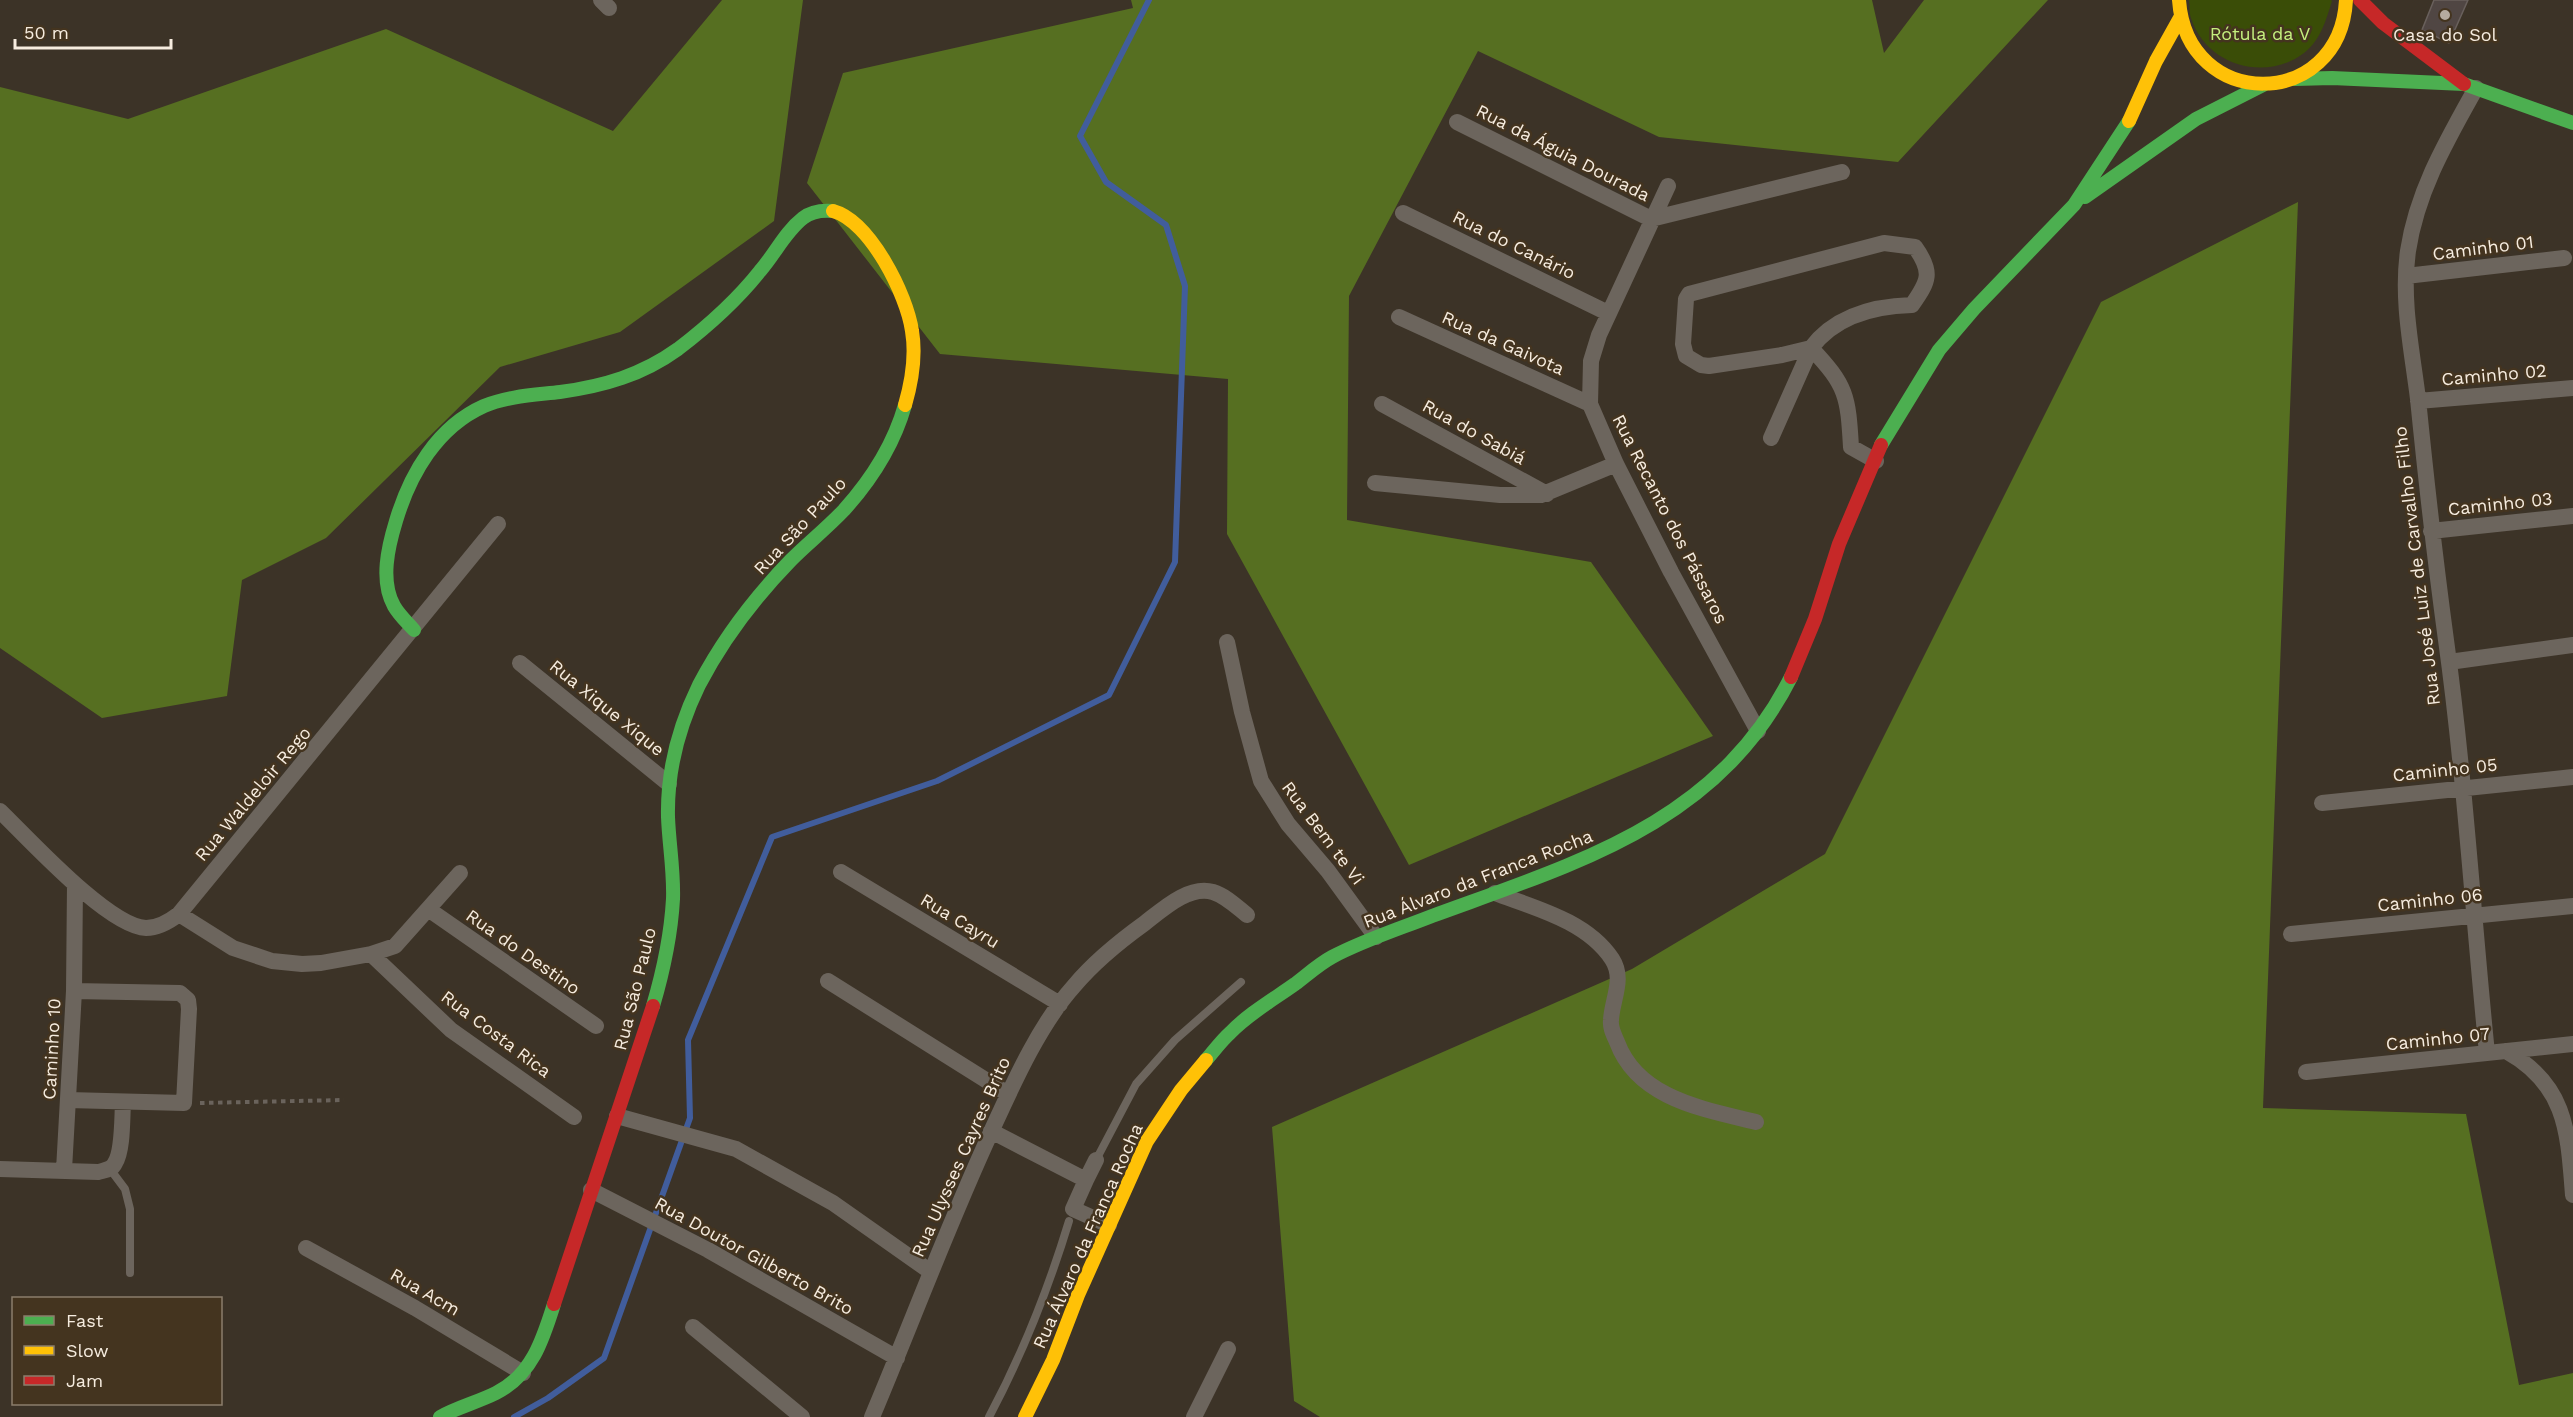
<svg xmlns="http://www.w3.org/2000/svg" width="2573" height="1417" font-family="'Work Sans',sans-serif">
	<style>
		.green { fill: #3a4d07 }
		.forest { fill: #566f21 }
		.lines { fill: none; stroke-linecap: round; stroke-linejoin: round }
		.stream { stroke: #415d9c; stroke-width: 6 }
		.building { fill: #504643; stroke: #69605c; stroke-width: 1.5 }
		.path { stroke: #6a635c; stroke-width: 4; stroke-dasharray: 4.5 4.5; stroke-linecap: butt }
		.lane { stroke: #6c655d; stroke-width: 8 }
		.street { stroke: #6c655d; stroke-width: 16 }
		.fast { stroke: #4caf50; stroke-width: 14 }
		.slow { stroke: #ffc107; stroke-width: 14 }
		.jam { stroke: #c62828; stroke-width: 14 }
		.poi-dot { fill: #b5ab9f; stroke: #44341f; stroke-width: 2 }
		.labels { text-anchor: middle; stroke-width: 5; stroke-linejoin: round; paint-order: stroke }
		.park-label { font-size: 18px; fill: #c4ef7e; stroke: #44341f }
		.poi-label { font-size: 18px; fill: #f6ecdf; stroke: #44341f }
		.street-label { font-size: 18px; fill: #f6ecdf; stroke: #44341f }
	</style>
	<rect width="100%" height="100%" fill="#3c3327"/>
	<!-- green -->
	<path class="green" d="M2189,0H2331L2332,1C2326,20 2321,40 2304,53C2266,82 2206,66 2191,18C2189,13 2190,6 2189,0Z"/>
	<!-- forest -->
	<path class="forest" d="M722,0H803L774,221L620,332L500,367L326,538L242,580L227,696L102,718L0,648V87L128,119L386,29L613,131Z
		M1131,0H1872L1884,53L1924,0H2048L1898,162L1659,137L1478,51L1349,296L1347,520L1591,562L1713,736L1409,865L1227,534L1228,379L940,354L807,183L843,73L1133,8Z
		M2298,202L2263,1108L2466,1114L2519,1385L2573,1373V1417H1320L1294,1401L1272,1127L1632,969L1825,854L2101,302Z"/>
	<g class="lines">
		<!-- stream -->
		<path class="stream" d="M514,1417L548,1398L604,1358L690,1118L688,1040L772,837L937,781L1109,695L1175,562L1185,286L1166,225L1106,182L1080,136L1149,0"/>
	</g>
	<!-- building -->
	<path class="building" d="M2434,0H2468L2449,43L2422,30Z"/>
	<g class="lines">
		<!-- path -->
		<path class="path" d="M200,1103L344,1100"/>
		<!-- lane -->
		<path class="lane" d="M1096,1160L1136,1084L1175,1040L1241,982
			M110,1169L125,1189L130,1209V1273
			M989,1417C1022,1355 1049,1287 1069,1221"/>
		<!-- street -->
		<path class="street" d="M601,0L609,8
			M2476,88C2447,140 2417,191 2408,251C2401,300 2412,350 2418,399C2426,479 2435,559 2446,640C2465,777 2473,916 2487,1053
			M1457,122L1651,219L1842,172
			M1668,186L1599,335L1591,361L1590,404L1616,464L1671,572L1758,731
			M1403,213L1608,313
			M2406,276L2564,258
			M1399,317L1590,404
			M2418,401L2573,388
			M1382,404L1547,494
			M1771,438L1811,348C1835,316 1873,306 1912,305C1929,281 1933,272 1915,247L1884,243L1689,294L1686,299L1683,344L1686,356L1701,365L1709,366L1782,355L1811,348C1847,386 1848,396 1851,447L1876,461
			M1375,483L1500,495H1541L1616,464
			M2431,531L2573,516
			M1227,642L1242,712L1261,781L1288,824L1328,871L1376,937
			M2449,662L2573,645
			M520,663L669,784
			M2322,803L2573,777
			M0,811C29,839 109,927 146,928C158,928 170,921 179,914L498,524
			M841,872L1060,1004
			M1495,893C1535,908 1587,921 1612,959C1625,979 1612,999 1611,1020C1610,1028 1614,1035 1617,1042C1638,1099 1704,1109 1756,1122
			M428,909L596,1026
			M179,914L233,948L272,961L302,964L321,963L371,954L395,946L460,873
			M2291,934L2573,906
			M371,954L451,1030L574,1117
			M828,981L1008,1094
			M2506,1051C2567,1085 2568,1132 2573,1195
			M2306,1072L2573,1044
			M68,1100L184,1103L189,1009L188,1000L180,993L74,991
			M617,1116L736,1149L833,1203L931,1272
			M991,1131L1086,1180L1073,1209L1109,1225
			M0,1169L98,1172C105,1170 112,1170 115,1163C123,1151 122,1118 123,1103
			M64,1170L74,991L75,884
			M1086,1180L1096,1160
			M591,1190L708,1250L897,1358
			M306,1248L415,1308L523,1373
			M693,1327L802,1417
			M872,1417C912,1322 948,1225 991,1132C1013,1084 1039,1025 1074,986C1094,962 1120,941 1145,923C1163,909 1189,885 1213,892C1226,896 1237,907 1247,915
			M1194,1417L1228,1349"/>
		<!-- fast -->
		<path class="fast" d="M2295,79L2332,78L2464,84L2573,123
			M2085,197L2196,119L2263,85
			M1881,445L1939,350L1974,309L2074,205L2129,121
			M414,630C407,622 399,615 394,606C380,581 388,547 396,521C410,474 437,427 484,406C508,396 535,395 560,392C604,386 642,375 678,349C708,326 737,300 760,271C775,254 785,232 803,218C812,211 822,210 833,211
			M653,1006C663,972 671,935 673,899C674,871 669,844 668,817C667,771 679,726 699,685C723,639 755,597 791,560C808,543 827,528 844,510C871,480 894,444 905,405
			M1206,1060C1214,1051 1221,1041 1230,1033C1248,1014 1274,999 1295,984C1307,975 1319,964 1332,957C1364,940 1399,929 1432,916C1576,863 1717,824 1791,677
			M440,1417C458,1407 478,1402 496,1393C532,1375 543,1339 554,1304"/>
		<!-- slow -->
		<path class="slow" d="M2179,0C2187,112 2340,111 2346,0
			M2129,121L2156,61L2180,18
			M833,211C870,221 907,295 912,331C916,355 912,381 905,405
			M1025,1417L1053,1360L1078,1295L1147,1141L1181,1090L1206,1060"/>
		<!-- jam -->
		<path class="jam" d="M2360,0L2383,23L2464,84
			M1791,677L1815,619L1839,544L1881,445
			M554,1304L653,1006"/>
	</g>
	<!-- markers -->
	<circle class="poi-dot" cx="2445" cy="15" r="6"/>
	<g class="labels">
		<!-- park labels -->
		<g class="park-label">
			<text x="2260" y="40">Rótula da V</text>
		</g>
		<!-- poi labels -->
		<g class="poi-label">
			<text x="2445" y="41">Casa do Sol</text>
		</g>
		<!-- street labels -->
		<g class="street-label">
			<text transform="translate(1563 153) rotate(27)" y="6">Rua da Águia Dourada</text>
			<text transform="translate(1514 245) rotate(26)" y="6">Rua do Canário</text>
			<text transform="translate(2483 248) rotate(-7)" y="6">Caminho 01</text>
			<text transform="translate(1503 343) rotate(24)" y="6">Rua da Gaivota</text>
			<text transform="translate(2494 375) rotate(-5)" y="6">Caminho 02</text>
			<text transform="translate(1474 432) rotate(29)" y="6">Rua do Sabiá</text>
			<text transform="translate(2500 504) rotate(-6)" y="6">Caminho 03</text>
			<text transform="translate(1670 519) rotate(63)" y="6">Rua Recanto dos Pássaros</text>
			<text transform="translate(800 526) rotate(-47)" y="6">Rua São Paulo</text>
			<text transform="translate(2417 566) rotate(-97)" y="6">Rua José Luiz de Carvalho Filho</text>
			<text transform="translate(607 708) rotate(39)" y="6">Rua Xique Xique</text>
			<text transform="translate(2445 770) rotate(-6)" y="6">Caminho 05</text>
			<text transform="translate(253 794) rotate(-50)" y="6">Rua Waldeloir Rego</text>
			<text transform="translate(1323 833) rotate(53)" y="6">Rua Bem te Vi</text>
			<text transform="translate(1478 879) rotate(-21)" y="6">Rua Álvaro da Franca Rocha</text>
			<text transform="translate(2430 900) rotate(-6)" y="6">Caminho 06</text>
			<text transform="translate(960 921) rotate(31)" y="6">Rua Cayru</text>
			<text transform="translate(523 952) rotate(35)" y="6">Rua do Destino</text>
			<text transform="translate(635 989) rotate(-76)" y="6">Rua São Paulo</text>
			<text transform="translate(496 1034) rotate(37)" y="6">Rua Costa Rica</text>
			<text transform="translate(2438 1039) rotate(-6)" y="6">Caminho 07</text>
			<text transform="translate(52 1049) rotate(-87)" y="6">Caminho 10</text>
			<text transform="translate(961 1157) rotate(-66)" y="6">Rua Ulysses Cayres Brito</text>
			<text transform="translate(1088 1236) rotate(-66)" y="6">Rua Álvaro da Franca Rocha</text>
			<text transform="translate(754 1256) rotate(29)" y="6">Rua Doutor Gilberto Brito</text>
			<text transform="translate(425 1292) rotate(30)" y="6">Rua Acm</text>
		</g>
	</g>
	<!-- legend -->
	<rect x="12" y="1297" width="210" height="108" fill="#44341f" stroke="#8b7e6c" stroke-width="1.5"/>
	<rect x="24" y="1316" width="30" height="9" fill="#4caf50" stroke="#8b7e6c" stroke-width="1.5"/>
	<text x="66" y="1327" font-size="18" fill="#f6ecdf">Fast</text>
	<rect x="24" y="1346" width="30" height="9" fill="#ffc107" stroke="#8b7e6c" stroke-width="1.5"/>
	<text x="66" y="1357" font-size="18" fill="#f6ecdf">Slow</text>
	<rect x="24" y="1376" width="30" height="9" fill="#c62828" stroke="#8b7e6c" stroke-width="1.5"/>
	<text x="66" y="1387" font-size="18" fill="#f6ecdf">Jam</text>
	<!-- scale -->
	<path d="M15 39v9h156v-9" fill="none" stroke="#f6ecdf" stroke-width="3"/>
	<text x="24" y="39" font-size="18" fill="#f6ecdf" stroke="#44341f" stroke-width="4.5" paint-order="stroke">50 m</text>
</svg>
